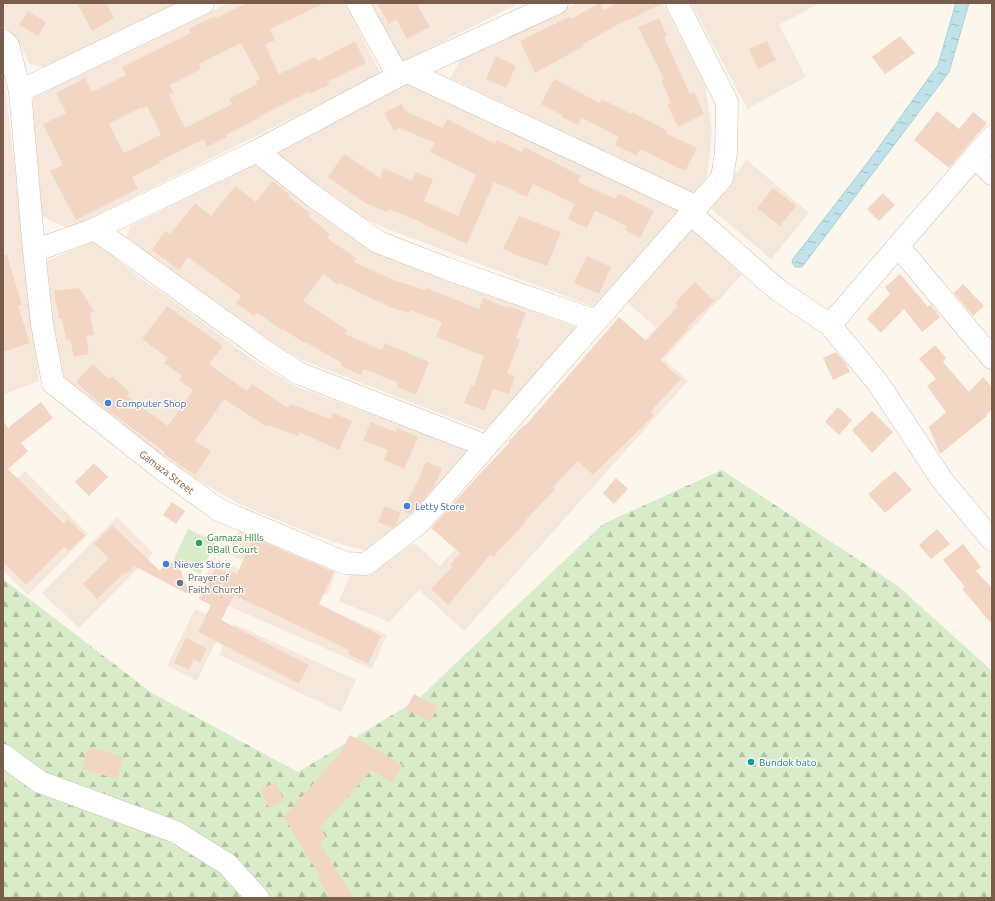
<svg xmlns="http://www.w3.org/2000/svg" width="995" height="901" font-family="Ubuntu,sans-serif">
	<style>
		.residential { fill: #f5e8da }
		.forest { fill: url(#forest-firs) }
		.garden { fill: #d8ecc9 }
		.water { fill: url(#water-ripples); stroke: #a5d3da }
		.building { fill: #f3d5c3; fill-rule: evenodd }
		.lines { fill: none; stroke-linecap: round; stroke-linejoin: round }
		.minor-casing { stroke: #d1beb0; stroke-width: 23 }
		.minor { stroke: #fff; stroke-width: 22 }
		.shop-dot { fill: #3f7fe0; stroke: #fffaf3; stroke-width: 1.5 }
		.leisure-dot { fill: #2e9e5b; stroke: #fffaf3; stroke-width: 1.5 }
		.worship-dot { fill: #6b7280; stroke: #fffaf3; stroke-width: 1.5 }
		.culture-dot { fill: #0f9aa8; stroke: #fffaf3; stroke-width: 1.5 }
		.labels { text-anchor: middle; stroke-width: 3; stroke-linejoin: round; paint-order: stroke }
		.shop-label { font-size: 10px; fill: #366cbe; stroke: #fffaf3; text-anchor: start }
		.street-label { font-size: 10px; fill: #7a5c4d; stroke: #fffaf3 }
		.leisure-label { font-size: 10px; fill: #27864d; stroke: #fffaf3; text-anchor: start }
		.worship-label { font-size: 10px; fill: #5b616d; stroke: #fffaf3; text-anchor: start }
		.culture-label { font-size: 10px; fill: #0d838f; stroke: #fffaf3; text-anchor: start }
	</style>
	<defs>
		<pattern id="forest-firs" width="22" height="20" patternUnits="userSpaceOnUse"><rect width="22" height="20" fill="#d8ecc9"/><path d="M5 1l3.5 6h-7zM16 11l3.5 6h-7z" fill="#b4c2a5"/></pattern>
		<pattern id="water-ripples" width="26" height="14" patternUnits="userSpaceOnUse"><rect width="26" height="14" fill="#bfe3e8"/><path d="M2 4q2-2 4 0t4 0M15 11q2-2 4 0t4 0" fill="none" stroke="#a0bbbe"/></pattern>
	</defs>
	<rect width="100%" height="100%" fill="#fdf6ec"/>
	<!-- residential -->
	<path class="residential" d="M3,3H179L46,68L30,64L17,39L3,26Z
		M229,3H345L381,74L69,229L42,216L37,170L33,97Z
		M369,3H519L402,62Z
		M577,3H663L705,85L712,130L707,176L695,195L450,78L462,57Z
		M691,3H820L779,25L806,77L747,109Z
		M3,67L39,381L3,395Z
		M406,83L682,211L597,308L385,228L355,214L276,153Z
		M747,160L809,213L771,259L708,206Z
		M256,164L317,212L339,228L369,247L402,263L578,328L488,432L302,360L276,346L126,240L130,226Z
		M692,226L742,275L664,359L688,381L464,631L419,590L389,622L339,601L353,569L369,574L414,543L440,566L656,328L626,301Z
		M95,241L137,276L165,295L259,364L295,386L468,450L429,502L395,540L365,550L343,545L310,533L239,504L197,480L141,440L63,377L53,323L47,261Z
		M25,471L88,534L28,595L3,570V494Z
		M117,517L153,553L79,628L42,593Z
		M239,528L337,569L327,595L228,554Z
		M214,558L387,635L372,669L199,593Z
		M195,609L225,623L197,681L167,666Z
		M234,624L356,680L341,712L219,655Z"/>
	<!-- forest -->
	<path class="forest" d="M722,470L898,586L992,671V898H3V579L152,693L298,772L417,700L603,524Z"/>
	<!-- garden -->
	<path class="garden" d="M188,529L216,542L200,574L173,561Z"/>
	<!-- water -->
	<path class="water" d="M956,3H969L949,72L802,267H795L792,263L793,259L871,158L938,65Z"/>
	<!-- building -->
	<path class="building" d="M77,3H106L114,18L92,31Z
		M247,3H325L270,29L275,40L265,45L279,74L315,57L318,61L355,41L366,63L327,82L329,85L310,94L309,92L260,116L261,117L226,135L227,137L207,147L204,139L159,161L160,163L132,177L138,189L76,220L50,171L63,165L43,124L66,113L56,93L85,78L92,92L126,75L122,67L191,33L189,29L215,16L216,18ZM241,43L260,79L256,81L257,84L229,99L232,104L185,128L169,95L174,93L170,85L201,69L199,64ZM147,106L161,135L124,153L109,124L142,107L143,109Z
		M377,3H423L418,6L430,27L407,39L396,19L389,24Z
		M600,3L604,10L618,3H663L627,21L626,20L583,44L584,46L535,73L520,41L569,17L571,19Z
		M28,11L46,22L38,36L19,25Z
		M659,18L667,36L664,37L690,94L694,92L704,114L678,127L667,104L671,103L661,80L664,79L638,27Z
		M900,36L915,53L885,74L872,57Z
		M767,41L776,60L758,69L749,49Z
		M496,56L516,66L506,88L486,79Z
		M554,79L600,103L601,99L631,114L632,112L668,131L665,133L697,148L685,171L640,149L637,156L615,145L619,137L582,118L578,125L562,117V115L541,104Z
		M401,104L405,111L443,128L447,119L495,144L497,140L522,152L524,147L581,176L578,182L615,199L618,193L654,211L640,238L625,230L627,226L595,211L587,228L568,219L575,204L533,184L527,197L494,182L467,244L423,224V223L389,209L387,212L365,203L328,177L344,154L380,178L384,168L412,181L415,172L433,179L424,201L458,216L476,175L430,152L435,143L400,128L394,131L384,113Z
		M937,111L959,129L973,112L987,123L949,168L914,140Z
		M272,181L290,195L289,197L310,213L308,216L330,234L327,238L356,258L354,262L400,283V282L425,290L426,288L479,309L483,298L508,308L509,306L526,313L516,338L520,340L507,373L515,376L509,394L493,389L485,411L464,403L471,385L474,386L484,356L436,337L442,322L410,310L409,313L392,308L339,283L338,285L323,274L303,301L347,330L345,334L382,350L385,343L429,362L416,395L397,387L398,383L364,369L361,375L341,366L342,363L305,342L304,343L283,329L282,330L257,313L254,316L236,303L241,296L188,257L179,270L152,250L165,231L170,234L195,203L211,216L235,186L256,202Z
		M773,188L796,206L780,226L757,208Z
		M883,193L895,205L879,221L867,209Z
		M519,216L561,232L547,266L519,256L503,249Z
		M3,255H7L22,305L18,306L30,343L3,352Z
		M587,256L611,267L599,294L574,283Z
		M900,274L928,307L930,304L940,317L922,332L904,309L881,333L867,319L890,294L885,287Z
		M695,282L714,301L688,327L689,328L660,360L681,379L651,411L654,415L593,475L578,461L553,487L555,489L524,522L525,523L493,557L490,555L448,605L431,589L452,567L450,565L460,553L431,528L477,477L510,442L509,441L524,425L525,426L619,317L646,341L678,306L675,303Z
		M963,284L984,306L973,316L954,293Z
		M79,288L95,312L90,313L94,335L86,336L89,354L74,357L70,339L66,340L62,319H59L54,291Z
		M167,306L223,346L209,364L247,391L252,384L288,408L290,404L331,419L333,413L352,421L339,450L299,432L298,436L268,425L267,427L224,399L195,441L211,451L195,475L164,454L165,452L109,411L76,382L93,364L109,379L112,377L130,392L127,396L168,426L193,390L179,380L182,376L164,363L168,358L142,339Z
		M935,345L946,358L943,362L969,392L983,377L992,387V409L986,415L987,416L940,454L929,427L946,412L927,386L936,379L919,359Z
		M836,352L847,365L850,372L833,380L823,358Z
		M41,402L53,418L21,443L28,451L8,469L64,524L68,519L85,536L69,551L64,547L26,585L3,562V421L10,430L9,427Z
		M838,407L852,420L839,435L825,422Z
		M872,411L893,432L872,453L852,430Z
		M371,422L396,432L397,428L418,437L404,469L384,460L388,450L363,440Z
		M426,462L442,468L434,487L410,514L402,510L413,491Z
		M94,463L108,477L89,496L75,482Z
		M895,471L912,490L885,513L868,494Z
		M616,478L628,489L614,504L603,493Z
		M172,502L185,511L176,524L163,515Z
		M385,506L401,513L395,526L392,528L378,522Z
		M112,525L160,571L167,559L179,566L190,595L134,566L125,575L124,573L97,599L83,584L109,558L94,544Z
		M937,529L950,544L931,559L919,545Z
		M253,538L334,572L319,604L381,636L368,664L348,654L349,650L234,595L221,620L309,665L299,684L198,632L211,605L199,599L216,567L230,575L232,571L237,574Z
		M963,544L981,567L976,571L992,588V624L962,589L965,587L943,560Z
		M186,638L207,648L200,663L194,659L189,670L174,663Z
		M414,694L438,707L430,722L406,709Z
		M350,735L403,765L392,783L372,770L320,827L326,837L319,842L354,898H330L317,876L319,875L284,817L340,753Z
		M89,747L123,757L117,779L82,769Z
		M276,782L284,801L269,808L261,789Z"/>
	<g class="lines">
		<defs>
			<path id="minor" d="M358,3L398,76
				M3,41L8,45L20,91L34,251L42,324L53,383L159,467L219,510L345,563L366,564L419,523L722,178L726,153L727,102L677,3
				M408,72L697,207
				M20,91L203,3
				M257,151L312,195L378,242L445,268L596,321
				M975,156L992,174
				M691,214L778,290L830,325L878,383L942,480L992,540
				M95,229L266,352L298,373L486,446
				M898,246L992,358
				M34,251L95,229L257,151L398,76L557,3
				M830,325L992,137
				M3,755L40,782L176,832L227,864L258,898"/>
		</defs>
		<!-- minor casing -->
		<use href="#minor" class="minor-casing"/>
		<!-- minor -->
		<use href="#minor" class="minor"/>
	</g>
	<!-- markers -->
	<g class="shop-dot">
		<circle cx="108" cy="403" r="4"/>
		<circle cx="407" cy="506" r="4"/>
		<circle cx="166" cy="564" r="4"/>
	</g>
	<circle class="leisure-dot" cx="199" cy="543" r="4"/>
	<circle class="worship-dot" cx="180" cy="583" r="4"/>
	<circle class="culture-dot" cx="751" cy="762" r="4"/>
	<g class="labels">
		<!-- shop labels -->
		<g class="shop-label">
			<text x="116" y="407">Computer Shop</text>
			<text x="415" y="510">Letty Store</text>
			<text x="174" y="568">Nieves Store</text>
		</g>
		<!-- street labels -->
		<g class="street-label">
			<text transform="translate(167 472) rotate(37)" y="4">Gamaza Street</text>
		</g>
		<!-- leisure labels -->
		<g class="leisure-label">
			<text x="207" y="541">Gamaza HIlls<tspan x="207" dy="12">BBall Court</tspan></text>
		</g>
		<!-- worship labels -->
		<g class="worship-label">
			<text x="188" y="581">Prayer of<tspan x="188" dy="12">Faith Church</tspan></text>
		</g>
		<!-- culture labels -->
		<g class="culture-label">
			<text x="759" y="766">Bundok bato</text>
		</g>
	</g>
	<!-- border -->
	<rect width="995" height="901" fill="none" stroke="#7a5c4d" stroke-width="8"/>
</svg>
